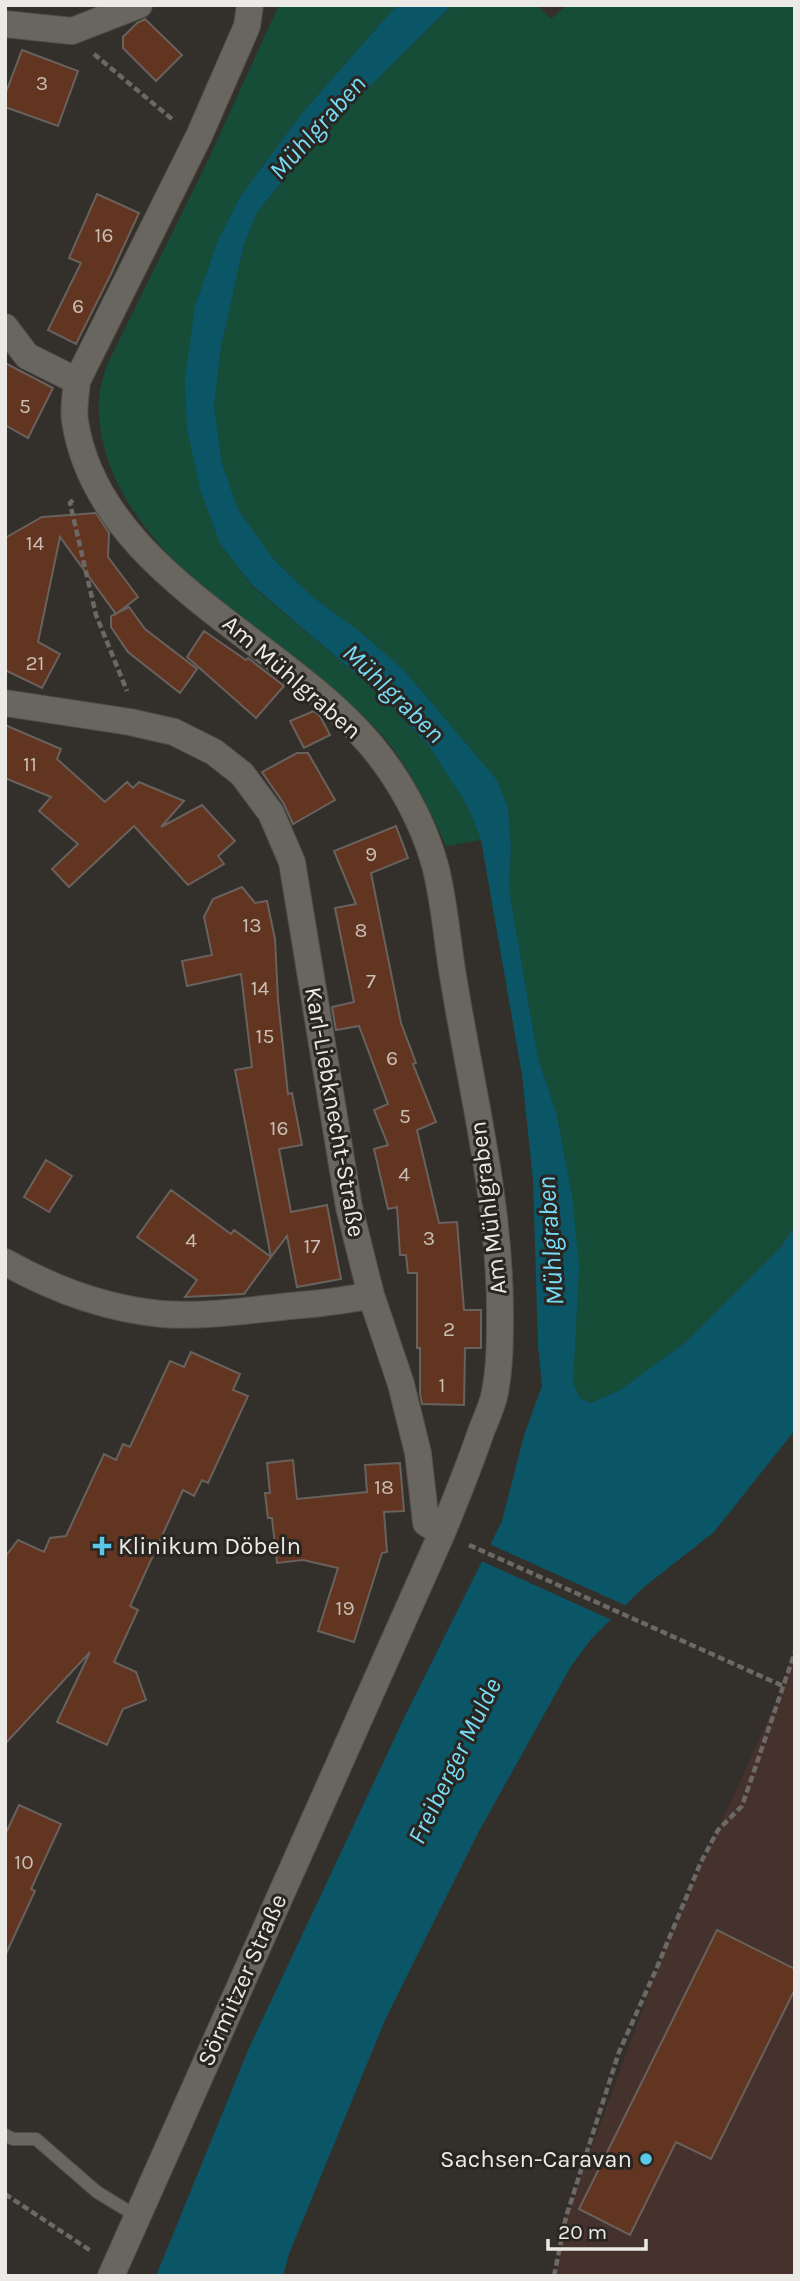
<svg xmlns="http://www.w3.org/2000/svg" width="800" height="2281" font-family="Karla,sans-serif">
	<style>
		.commercial { fill: #46322d }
		.green { fill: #164d38 }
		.water { fill: #0b5666 }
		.pier { fill: #332f2a }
		.building { fill: #613520; stroke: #69615e; stroke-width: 2 }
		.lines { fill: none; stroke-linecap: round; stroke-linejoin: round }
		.service-casing { stroke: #514e49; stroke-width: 14 }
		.minor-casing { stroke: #514e49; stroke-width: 28 }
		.path { stroke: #6c6964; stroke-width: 4.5; stroke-dasharray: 7 3.5; stroke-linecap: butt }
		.service { stroke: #69655f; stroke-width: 12 }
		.minor { stroke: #69655f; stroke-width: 26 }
		.poi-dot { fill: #5bc7e7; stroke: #292520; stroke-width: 2.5 }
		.labels { text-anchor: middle; stroke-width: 6; stroke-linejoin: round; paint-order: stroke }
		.number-label { font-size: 21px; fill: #c9bdb4 }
		.street-label { font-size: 24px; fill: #eceae6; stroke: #292520 }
		.poi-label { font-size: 24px; fill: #eceae6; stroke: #292520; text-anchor: start }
		.water-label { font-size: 26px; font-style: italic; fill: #77dcf7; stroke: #292520 }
	</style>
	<rect width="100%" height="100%" fill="#332f2a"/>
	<!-- commercial -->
	<path class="commercial" d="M795,1642V2276H556L566,2217L670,1935L783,1687Z"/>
	<!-- green -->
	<path class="green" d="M279,5H397L302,113L240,197L218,240L195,306L200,489L220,544L252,586L383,697L429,746L468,807L481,840L446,846C430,810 412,772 386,740C367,716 340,696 315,677C229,610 93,522 99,398C99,388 104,377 106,367L208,160Z
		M452,5H537L551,19L567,5H795V1226L781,1247L687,1341L620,1390L590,1403L580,1398L573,1383L572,1195L557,1115L538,1058L509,889L511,847L508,808L497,780L403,669L358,630L314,598L275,561L239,511L222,464L214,406L221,347L234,289L244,245L257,212L321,135Z"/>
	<!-- water -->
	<path class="water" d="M397,5H452L321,135L257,212L244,245L234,289L221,347L214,406L222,464L239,511L275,561L314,598L358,630L403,669L497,780L508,808L511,847L509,889L538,1058L557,1115L572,1195L579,1267L573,1383L580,1398L590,1403L620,1390L687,1341L781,1247L795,1226V1430L714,1532L644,1587L592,1638L571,1666L478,1833L385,2020L289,2254L283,2276H156L249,2048L405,1716L502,1521L524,1435L542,1386L538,1345L533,1180L522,1075L481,840L468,807L429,746L383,697L252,585L220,544L200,489L187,428L185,380L195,306L218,240L240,197L302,113Z"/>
	<!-- pier -->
	<path class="pier" d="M487,1543L629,1607L614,1621L479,1560Z"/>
	<!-- building -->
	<path class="building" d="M145,19L182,55L156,81L123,48V37L137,23Z
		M22,50L78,71L58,126L5,107V95Z
		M97,194L139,213L110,276L76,344L48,330L81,263L69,258Z
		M5,363L53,388L28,438L5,425Z
		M96,513L109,533L108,557L138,597L116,614L60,537L38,642L60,654L42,688L5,670V538L42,517Z
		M129,607L145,629L197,669L180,693L128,652L111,627V616Z
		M204,631L246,660L248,658L284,686L256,718L187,657Z
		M314,711L320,716L330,735L304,748L290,721Z
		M5,725L61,749L57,759L105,802L127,782L133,788L139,782L184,801L161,827L202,805L235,841L218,856L224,864L188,885L134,826L69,887L52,869L78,844L39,811L51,797L5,778Z
		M297,753H308L335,800L293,824L284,804L262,772Z
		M396,826L408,858L371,873L401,1023L416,1063L413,1064L436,1122L417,1130L439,1223L457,1222L464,1310H481V1348H465L464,1405L422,1404L420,1394V1348H417V1273H408L406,1255H400L397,1207L388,1209L374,1149L388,1145L374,1110L388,1104L359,1026L336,1030L332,1007L354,1002L335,908L356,904L334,851Z
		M242,887L255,903L267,901L275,939L278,1000L288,1094L292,1093L302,1145L279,1149L291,1212L327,1205L341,1279L297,1287L287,1236L271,1257L235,1070L252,1067L241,974L187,986L182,961L212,955L204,917L213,899Z
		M46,1160L72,1176L49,1212L24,1197Z
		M171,1190L231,1234L234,1230L271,1257L244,1294L185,1297L197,1280L137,1237Z
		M191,1352L240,1374L233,1390L248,1396L208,1483L202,1480L194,1496L183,1490L130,1606L138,1610L114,1662L136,1672L146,1700L123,1709L107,1745L57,1722L90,1652L5,1744V1557L18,1540L44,1552L50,1538L66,1536L104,1454L116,1460L123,1444L130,1447L170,1361L184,1367Z
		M293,1460L297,1499L367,1492L365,1465L400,1463L404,1511L384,1512L387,1552L382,1553L354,1642L318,1631L338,1568L303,1560L277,1563L272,1518H268L265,1493H270L267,1463Z
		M19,1805L61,1824L31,1889L35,1891L5,1956V1835Z
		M717,1930L795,1969V1989L711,2159L676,2142L630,2235L579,2209Z"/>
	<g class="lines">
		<defs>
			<path id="service" d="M5,2135L13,2139H36L97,2192L138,2217"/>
			<path id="minor" d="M5,24L72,31L139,5
				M5,327L27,356L77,381
				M5,703L130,722L174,732L214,752L242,774L271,813L292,862L349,1207L371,1295L401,1384L418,1453L426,1523L442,1533
				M5,1262C53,1289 107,1309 162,1314C202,1317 242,1311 281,1307C311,1304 341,1302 371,1295
				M111,2276L442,1533C456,1499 470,1464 482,1429C487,1417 493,1404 495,1392C500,1366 500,1339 500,1313C500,1201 472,1092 454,982C447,943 445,903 435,865C423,822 399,778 370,744C280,638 98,571 75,421C73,408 76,394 77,381L199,136L247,26L250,5"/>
		</defs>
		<!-- service casing -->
		<use href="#service" class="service-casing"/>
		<!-- minor casing -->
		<use href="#minor" class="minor-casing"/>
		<!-- path -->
		<path class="path" d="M94,54L173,120
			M73,500L70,503L96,615L127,691
			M469,1545L783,1686
			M5,2194L91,2251
			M554,2276L566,2217L619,2052L655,1972L701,1862L718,1830L742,1806L795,1652"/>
		<!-- service -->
		<use href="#service" class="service"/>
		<!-- minor -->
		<use href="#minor" class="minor"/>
	</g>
	<!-- markers -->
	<g class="poi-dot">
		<path d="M98.5 1535.5h7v7h7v7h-7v7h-7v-7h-7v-7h7z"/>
		<circle cx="646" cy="2159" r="7"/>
	</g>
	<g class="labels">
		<!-- number labels -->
		<g class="number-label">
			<text x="42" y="90">3</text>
			<text x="104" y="242">16</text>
			<text x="78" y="313">6</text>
			<text x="25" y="413">5</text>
			<text x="35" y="550">14</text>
			<text x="35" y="670">21</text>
			<text x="30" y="771">11</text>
			<text x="371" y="861">9</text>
			<text x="252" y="932">13</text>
			<text x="361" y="937">8</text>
			<text x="371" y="988">7</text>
			<text x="260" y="995">14</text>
			<text x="265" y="1043">15</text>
			<text x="392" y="1065">6</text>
			<text x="405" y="1123">5</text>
			<text x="279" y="1135">16</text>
			<text x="404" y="1181">4</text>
			<text x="429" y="1245">3</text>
			<text x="191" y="1247">4</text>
			<text x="312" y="1253">17</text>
			<text x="449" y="1336">2</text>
			<text x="442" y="1392">1</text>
			<text x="384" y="1494">18</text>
			<text x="345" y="1615">19</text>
			<text x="24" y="1869">10</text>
		</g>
		<!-- street labels -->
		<g class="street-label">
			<text transform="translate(292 677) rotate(41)" y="8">Am Mühlgraben</text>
			<text transform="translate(335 1112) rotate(80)" y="8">Karl-Liebknecht-Straße</text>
			<text transform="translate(488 1208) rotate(-97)" y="8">Am Mühlgraben</text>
			<text transform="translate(242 1980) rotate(-66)" y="8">Sörmitzer Straße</text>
		</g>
		<!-- poi labels -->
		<g class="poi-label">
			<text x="118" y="1554">Klinikum Döbeln</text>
			<text x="632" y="2167" text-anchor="end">Sachsen-Caravan</text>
		</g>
		<!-- water labels -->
		<g class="water-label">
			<text transform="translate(317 127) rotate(-48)" y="9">Mühlgraben</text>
			<text transform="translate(394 693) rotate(44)" y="9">Mühlgraben</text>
			<text transform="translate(550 1241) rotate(-94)" y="9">Mühlgraben</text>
			<text transform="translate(454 1761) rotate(-64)" y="9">Freiberger Mulde</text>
		</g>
	</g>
	<!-- border -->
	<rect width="800" height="2281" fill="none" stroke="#eceae6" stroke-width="14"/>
	<!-- scale -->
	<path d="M548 2239v10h98v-10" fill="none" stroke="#eceae6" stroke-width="3.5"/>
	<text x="558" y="2239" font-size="21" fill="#eceae6" stroke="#292520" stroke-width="5" paint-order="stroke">20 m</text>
</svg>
